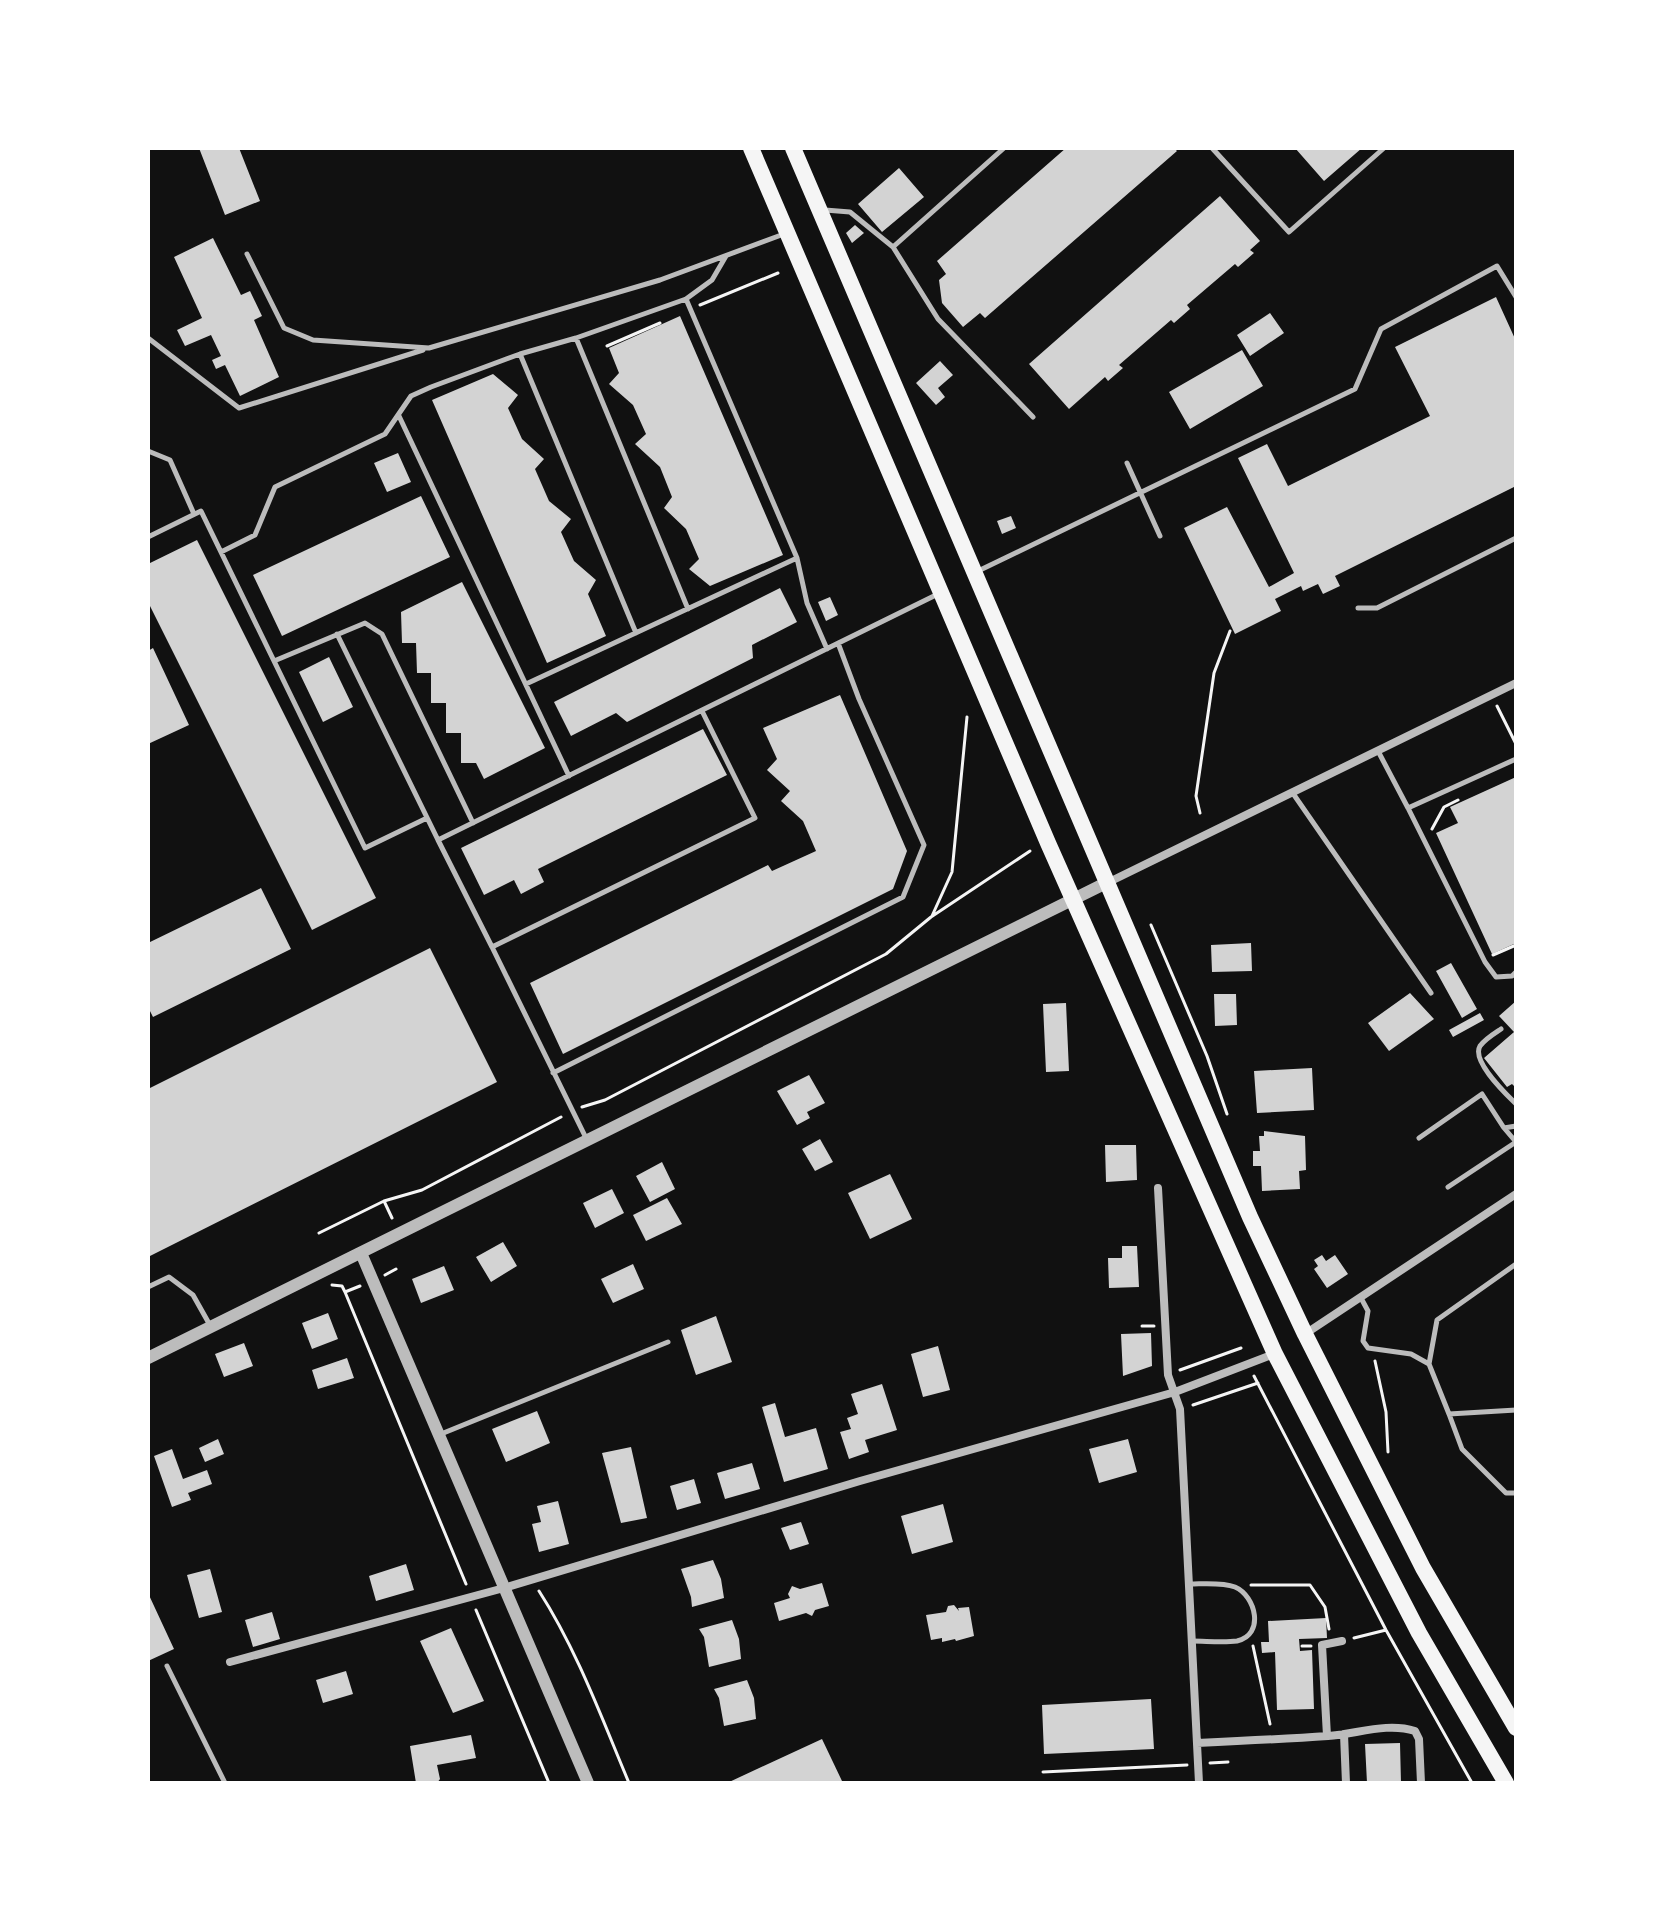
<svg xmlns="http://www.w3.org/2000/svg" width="1664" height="1931" font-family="Rubik,sans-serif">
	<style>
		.building { fill: #d3d3d3 }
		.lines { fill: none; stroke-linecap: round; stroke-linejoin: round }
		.path { stroke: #f5f5f5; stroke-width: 3 }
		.service { stroke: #bcbcbc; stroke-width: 5 }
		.minor { stroke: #bcbcbc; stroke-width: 8 }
		.tertiary { stroke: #bcbcbc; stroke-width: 12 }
		.primary { stroke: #f5f5f5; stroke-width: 16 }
	</style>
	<rect width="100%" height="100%" fill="#111"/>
	<!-- building -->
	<path class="building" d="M199,148H239L260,201L225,215Z
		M1066,148H1174L1177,151L985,318L980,313L963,327L942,303L939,280L946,274L937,261Z
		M1295,148H1362L1324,181Z
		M899,168L924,197L882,232L858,204Z
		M1220,196L1260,241L1250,250L1254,253L1238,267L1235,264L1187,305L1190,309L1174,323L1171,320L1119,365L1123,368L1108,381L1105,377L1069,409L1029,364Z
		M855,225L864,233L852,243L846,233Z
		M213,238L241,295L250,291L262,316L254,320L279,377L240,396L225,365L216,369L212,360L221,356L211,335L185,346L177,330L202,318L174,257Z
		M1496,297L1516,341V486L1335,576L1340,586L1323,594L1318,584L1303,591L1301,586L1275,599L1281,611L1235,634L1184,528L1227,507L1269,587L1294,573L1238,458L1267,444L1288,486L1430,416L1395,347Z
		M1270,313L1284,333L1250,356L1237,335Z
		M680,316L783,555L710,586L689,569L699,559L686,529L664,508L672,497L660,467L635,444L646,434L633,405L609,384L619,373L609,348Z
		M1242,350L1263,386L1190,429L1169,392Z
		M940,361L953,375L938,388L945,397L936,405L916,383Z
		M493,374L518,395L508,408L522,439L544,459L535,469L549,501L571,519L561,532L574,561L596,580L588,594L606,636L547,663L432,400Z
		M398,453L411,482L387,492L374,463Z
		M421,496L450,557L282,636L253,575Z
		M1011,516L1016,528L1002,534L997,521Z
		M197,540L376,898L312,930L148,602V564Z
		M462,582L545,748L484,779L476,763H461V733H446V703H431V673H417L416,643H402L401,612Z
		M780,588L797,622L752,645L753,658L627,722L616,713L571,736L554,702Z
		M830,597L838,615L826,621L818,602Z
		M153,648L189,725L148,744V651Z
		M329,657L353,707L323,722L299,672Z
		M840,695L907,851L893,889L563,1054L530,983L768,865L772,871L816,851L803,821L781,801L790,791L767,770L777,759L763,728Z
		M703,729L727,775L538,869L544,882L521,894L514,880L484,895L461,848Z
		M1516,777V943L1492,954L1436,833L1458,823L1450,807Z
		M261,888L291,949L153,1017L148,1007V943Z
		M1251,943L1252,971L1212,972L1211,945Z
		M430,948L497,1082L148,1257V1089Z
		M1451,963L1477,1009L1462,1018L1436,971Z
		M1410,993L1434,1019L1389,1051L1368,1023Z
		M1214,994H1236L1237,1025L1215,1026Z
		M1516,1001V1088L1512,1084L1507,1087L1484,1058L1514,1032L1499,1016Z
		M1066,1003L1069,1071L1046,1072L1043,1004Z
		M1480,1013L1484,1020L1453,1037L1449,1030Z
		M1312,1068L1314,1110L1257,1113L1254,1071Z
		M809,1075L825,1103L807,1112L810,1118L797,1125L777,1091Z
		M1264,1131L1305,1136L1306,1170L1299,1171L1300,1189L1262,1191L1261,1166H1253V1151H1260L1259,1136H1264Z
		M820,1139L833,1162L815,1171L802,1149Z
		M1105,1145H1136L1137,1180L1106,1182Z
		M662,1162L675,1189L650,1202L636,1176Z
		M890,1174L912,1219L870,1239L848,1193Z
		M612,1189L624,1213L595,1228L583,1203Z
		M667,1198L682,1224L646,1241L633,1215Z
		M503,1242L517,1266L491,1282L476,1257Z
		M1122,1246H1137L1139,1287L1109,1288L1108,1258H1122Z
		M1322,1255L1326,1261L1335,1255L1348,1274L1327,1288L1314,1269L1318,1266L1314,1260Z
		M633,1264L644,1289L613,1303L601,1279Z
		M444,1266L454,1290L421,1303L412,1279Z
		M328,1313L338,1339L312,1349L302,1323Z
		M716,1316L732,1362L696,1375L681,1330Z
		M1151,1333L1152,1366L1123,1376L1121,1334Z
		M244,1343L253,1366L224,1377L215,1354Z
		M938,1346L950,1390L923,1397L911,1354Z
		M347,1358L354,1378L318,1389L312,1370Z
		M882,1384L897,1430L865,1440L869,1452L849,1459L840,1432L851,1429L847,1418L858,1414L851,1394Z
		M775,1403L785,1437L816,1428L828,1469L784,1482L762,1407Z
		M537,1411L550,1443L506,1462L492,1429Z
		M218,1439L224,1454L205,1462L199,1448Z
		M1128,1439L1137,1472L1099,1483L1089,1449Z
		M631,1447L647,1518L621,1523L602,1453Z
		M172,1449L183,1479L207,1470L212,1484L188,1493L191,1500L172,1507L154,1456Z
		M752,1463L760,1489L725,1499L717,1473Z
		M694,1479L701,1503L677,1510L670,1486Z
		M558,1501L569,1544L539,1552L532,1524L541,1522L537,1506Z
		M943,1504L953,1542L912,1554L901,1516Z
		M801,1522L809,1544L790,1550L781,1528Z
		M713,1560L721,1579L724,1598L692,1607L691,1597L681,1569Z
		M406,1564L414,1590L376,1601L369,1576Z
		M210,1569L222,1612L199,1618L187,1575Z
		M822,1583L829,1606L815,1610L812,1616L806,1613L779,1621L774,1603L790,1598L788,1594L792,1586L800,1589Z
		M148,1593L174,1649L148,1661Z
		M954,1605L959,1611L958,1608L969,1607L974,1636L956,1641L955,1639L942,1642V1638L931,1640L926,1615L946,1612L948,1606Z
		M272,1612L280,1639L253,1647L245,1620Z
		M1326,1618L1327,1638L1299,1639L1300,1651L1312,1650L1314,1709L1277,1710L1275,1652L1262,1653L1261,1642H1269L1268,1621Z
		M732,1620L739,1639L741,1659L709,1667L704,1637L699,1629Z
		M451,1628L484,1701L453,1713L420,1641Z
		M346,1671L353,1694L323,1703L316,1680Z
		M747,1680L754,1698L756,1719L724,1726L719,1698L714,1689Z
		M1151,1699L1154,1749L1044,1754L1042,1705Z
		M471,1735L476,1758L437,1765L440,1779L437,1783H416L410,1746Z
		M822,1739L842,1781L727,1783Z
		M1400,1743L1401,1783H1367L1365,1744Z"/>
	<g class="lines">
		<!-- path -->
		<path class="path" d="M700,305L778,273
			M607,346L660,323
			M1497,706L1516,744
			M1200,813L1196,796L1214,673L1230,631
			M1432,829L1444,807L1458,800
			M932,916L952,872L967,717
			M1151,925L1207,1056L1227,1114
			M1493,955L1516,945
			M582,1107L605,1100L886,954L931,917L1030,851
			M384,1201L422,1190L561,1117
			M319,1233L384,1201L392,1218
			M385,1275L396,1269
			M332,1285L342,1286L345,1292L466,1584
			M345,1292L360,1286
			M1142,1326H1154
			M1375,1361L1386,1412L1388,1452
			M1180,1370L1241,1348
			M1254,1376L1386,1630L1472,1783
			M1193,1405L1258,1383
			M1251,1585H1310L1325,1607L1329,1629
			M539,1591C577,1650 602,1719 629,1783
			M476,1610L549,1783
			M1354,1638L1386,1630
			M1253,1646L1270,1724
			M1302,1646H1311
			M1210,1763L1228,1762
			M1043,1772L1187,1765"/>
		<!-- service -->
		<path class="service" d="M1212,148L1289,232L1384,148
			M825,210L850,212L893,247L1004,148
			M893,247L938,319L1033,417
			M247,254L284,328L313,340L429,348L660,280L784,234
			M686,299L797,558L807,603L827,649
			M148,338L239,408L423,350
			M576,338L688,609
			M520,354L636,633
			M399,416L569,776
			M148,451L170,460L194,514
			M1127,463L1160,536
			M148,537L201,511L365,848L427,818
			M221,552L255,535L275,487L385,434L411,396L431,387L520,354L576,338L686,299L712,280L726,256
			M976,572L1355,389L1381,329L1497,266L1516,297
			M1358,608H1377L1516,538
			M337,634L438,840
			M274,661L365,623L382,634L473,823
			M526,684L797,558
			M702,711L755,818L492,947L438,840L938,594
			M1378,751L1408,808L1516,759
			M1292,792L1431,993
			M1408,808L1485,962L1496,977L1512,976L1516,972
			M492,947L587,1140
			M1501,1029C1495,1033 1485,1039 1480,1046C1471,1061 1506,1094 1516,1104
			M553,1073L903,897L924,845L859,699L838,643
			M1419,1138L1482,1094L1504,1128L1516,1126
			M1448,1187L1516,1142L1505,1129
			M148,1287L169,1277L193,1295L211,1327
			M1361,1298L1368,1311L1363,1341L1368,1348L1411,1354L1429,1364L1449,1414L1516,1410
			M1429,1364L1437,1320L1516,1264
			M1449,1414L1462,1449L1506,1493H1516
			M441,1434L668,1342
			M1190,1584C1203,1584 1222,1582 1235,1587C1256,1596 1265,1635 1237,1641C1223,1643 1206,1641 1192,1641
			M167,1666L225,1783"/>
		<!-- minor -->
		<path class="minor" d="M1107,883L1516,683
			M1158,1188L1168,1375L1180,1409L1199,1783
			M1305,1334L1516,1194
			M230,1662L504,1588L860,1481L1175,1392L1274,1354
			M1344,1734L1346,1783
			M1327,1736L1322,1645L1342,1641
			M1197,1743C1241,1741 1285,1739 1328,1736C1357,1734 1387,1722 1415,1731L1419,1739L1421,1783"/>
		<!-- tertiary -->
		<path class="tertiary" d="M361,1253L588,1783
			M148,1358L1106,883"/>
		<!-- primary -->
		<path class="primary" d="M751,148L1048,843L1275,1354L1419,1633L1506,1783
			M793,148L1250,1217L1305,1334L1423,1568L1516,1728"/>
	</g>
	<!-- border -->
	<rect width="1664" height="1931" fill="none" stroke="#ffffff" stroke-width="300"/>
</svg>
